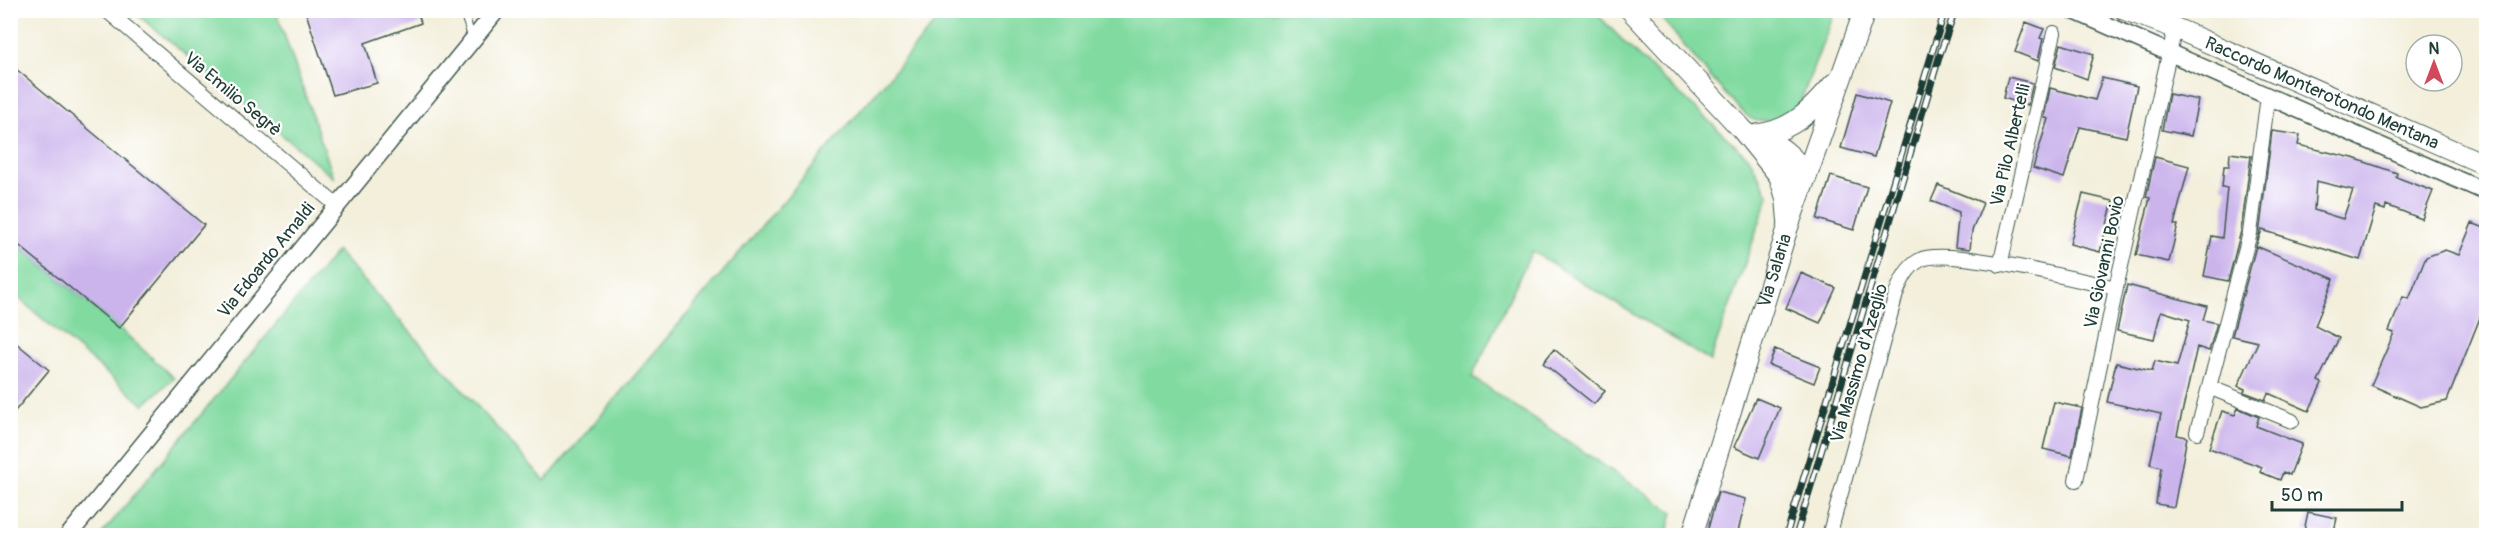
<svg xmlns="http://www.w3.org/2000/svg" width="2497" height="546" font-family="Pangolin,sans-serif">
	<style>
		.green { fill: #81daa0; stroke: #508c6a; stroke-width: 1.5 }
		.building { fill: #cbb4ec; fill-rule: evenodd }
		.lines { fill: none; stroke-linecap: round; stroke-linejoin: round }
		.service-casing { stroke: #3f584d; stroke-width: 9 }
		.minor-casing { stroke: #3f584d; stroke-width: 16 }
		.tertiary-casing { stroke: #3f584d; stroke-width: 19 }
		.secondary-casing { stroke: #3f584d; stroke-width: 22 }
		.primary-casing { stroke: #3f584d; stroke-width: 23 }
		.service { stroke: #fff; stroke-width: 7 }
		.minor { stroke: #fff; stroke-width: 14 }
		.tertiary { stroke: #fff; stroke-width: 16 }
		.secondary { stroke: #fff; stroke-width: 20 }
		.primary { stroke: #fff; stroke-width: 21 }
		.rail-casing { stroke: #1f3d34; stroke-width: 7 }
		.rail { stroke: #fff; stroke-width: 4.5; stroke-dasharray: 14; stroke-linecap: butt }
		.labels { text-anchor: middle; stroke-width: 4.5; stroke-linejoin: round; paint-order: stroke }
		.street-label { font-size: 18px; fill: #1f3d34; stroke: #fff }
	</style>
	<rect width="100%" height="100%" fill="#fff"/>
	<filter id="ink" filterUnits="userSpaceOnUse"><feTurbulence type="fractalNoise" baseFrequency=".0167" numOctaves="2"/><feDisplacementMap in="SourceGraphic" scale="12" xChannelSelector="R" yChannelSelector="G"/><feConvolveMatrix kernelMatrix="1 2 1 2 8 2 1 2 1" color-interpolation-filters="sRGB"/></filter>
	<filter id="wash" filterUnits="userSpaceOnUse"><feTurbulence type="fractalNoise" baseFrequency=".008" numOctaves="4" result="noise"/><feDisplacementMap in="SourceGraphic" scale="24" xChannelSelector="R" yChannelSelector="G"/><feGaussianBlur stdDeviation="1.35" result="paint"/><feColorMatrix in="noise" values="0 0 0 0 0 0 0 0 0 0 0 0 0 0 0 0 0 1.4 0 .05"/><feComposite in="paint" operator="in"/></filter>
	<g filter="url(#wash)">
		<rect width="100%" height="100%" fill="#f3efdb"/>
		<!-- green -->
		<path class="green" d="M133,11H276L334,178Z
			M937,11H1594L1633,51L1750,159L1769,196L1710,361L1532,251L1472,377L1673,512L1667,535H101L337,251L545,481L941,16Z
			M1655,11H1835L1795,116C1783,118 1766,124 1754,120C1738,115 1672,29 1655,11Z
			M10,238L119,328L174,378L144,405L11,292Z"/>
		<g id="blocks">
			<!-- building -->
			<path class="building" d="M305,10H417L421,23L365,43L377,83L333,95Z
				M2026,22L2044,29L2040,38L2043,39L2038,61L2015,52Z
				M2061,44L2094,54L2087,79L2055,67Z
				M10,64L204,225L119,328L10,238Z
				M2008,77L2033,83L2028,105L2003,98Z
				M2102,78L2137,86L2126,137L2080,127L2064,178L2033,168L2048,119L2044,117L2050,88L2095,100Z
				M1857,93L1890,103L1874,157L1841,148Z
				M2169,94L2198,100L2191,136L2162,130Z
				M2272,131L2300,135L2298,145L2353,158L2397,173L2396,177L2433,191L2422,219L2386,205L2385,210L2376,207L2360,260L2262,230L2256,246L2334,279L2315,326L2339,338L2318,381L2322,383L2309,411L2268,393L2265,400L2244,392L2245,389L2238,386L2258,342L2232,336L2259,235ZM2316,181L2353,190L2343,219L2314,210Z
				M2230,153L2251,156L2241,231L2228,281L2204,276L2212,236L2222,238L2227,188L2222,187L2224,166H2229Z
				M2155,157L2189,166L2174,225H2178L2169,262L2136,255L2150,198L2146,197Z
				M1831,176L1867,187L1854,230L1817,219Z
				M1938,185L1983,203L1972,231L1970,249L1955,247L1959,212L1931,201Z
				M2083,194L2113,201L2100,252L2070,244Z
				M2472,223L2487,229V300L2447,401L2421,407L2371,385L2394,333L2389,331L2403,297L2409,299L2426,257L2445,250L2459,255Z
				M1801,273L1836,288L1820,323L1786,308Z
				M2127,285L2207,306L2203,320L2217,323L2209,351L2197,347L2177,435L2187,437L2174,507L2156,504L2161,467L2150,464L2161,414L2107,402L2116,363L2152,371L2155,361L2177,366L2190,320L2161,311L2154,339L2117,331Z
				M10,338L49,370L10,417Z
				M1554,349L1605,391L1594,404L1543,363Z
				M1775,349L1820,367L1814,383L1769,365Z
				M1756,398L1780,408L1759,458L1734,447Z
				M2054,402L2082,408L2072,456L2043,449Z
				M2238,408L2259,417L2256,426L2302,444L2290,475L2283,472L2280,480L2260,472L2262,467L2209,448L2222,411L2235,415Z
				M1718,492L1746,499L1737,536H1706Z
				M2308,512L2337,518L2333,536L2304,531Z"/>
		</g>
	</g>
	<g filter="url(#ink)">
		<use href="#blocks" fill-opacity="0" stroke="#3f584d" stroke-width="1.5"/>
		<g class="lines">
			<defs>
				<path id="service" d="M463,10L472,38"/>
				<path id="minor" d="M106,10L336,205
					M2268,96L2250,233L2209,387L2292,421
					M2000,265L2054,33
					M2197,432L2209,387
					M2076,480L2116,288L2175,28
					M1829,536L1896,294C1901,281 1907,267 1920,260C1946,246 2080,281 2116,288"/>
				<path id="tertiary" d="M2072,10L2486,192
					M68,536L497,10"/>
				<g id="secondary">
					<path id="s1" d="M2125,10L2175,28L2486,165"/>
					<path d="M1779,175L1786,198L1788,221"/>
					<path id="s2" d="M1692,536L1788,227L1806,177"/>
				</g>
				<path id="primary" d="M1631,10L1741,128L1779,175L1806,177
					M1757,135C1792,131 1812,110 1834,84
					M1757,135C1779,146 1794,155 1806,177
					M1806,177L1865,10"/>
			</defs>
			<!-- service casing -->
			<use href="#service" class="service-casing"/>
			<!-- minor casing -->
			<use href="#minor" class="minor-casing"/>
			<!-- tertiary casing -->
			<use href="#tertiary" class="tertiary-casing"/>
			<!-- secondary casing -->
			<use href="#secondary" class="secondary-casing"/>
			<!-- primary casing -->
			<use href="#primary" class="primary-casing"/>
			<!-- service -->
			<use href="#service" class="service"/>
			<!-- minor -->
			<use href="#minor" class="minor"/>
			<!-- tertiary -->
			<use href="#tertiary" class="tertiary"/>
			<!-- secondary -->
			<use href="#secondary" class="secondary"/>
			<!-- primary -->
			<use href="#primary" class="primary"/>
			<defs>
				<path id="rail" d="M1786,536L1945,10
					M1796,536L1941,51L1955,10"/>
			</defs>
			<!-- rail casing -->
			<use href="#rail" class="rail-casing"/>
			<!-- rail -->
			<use href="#rail" class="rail"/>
		</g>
	</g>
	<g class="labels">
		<!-- street labels -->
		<g class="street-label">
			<text transform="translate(233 94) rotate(40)" y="6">Via Emilio Segrè</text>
			<text dy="6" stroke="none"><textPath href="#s1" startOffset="214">Raccordo Monterotondo Mentana</textPath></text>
			<text transform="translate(2010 145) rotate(-77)" y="6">Via Pilo Albertelli</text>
			<text transform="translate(266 260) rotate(-51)" y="6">Via Edoardo Amaldi</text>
			<text transform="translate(2104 262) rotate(-78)" y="6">Via Giovanni Bovio</text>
			<text dy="6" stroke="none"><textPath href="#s2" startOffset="278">Via Salaria</textPath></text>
			<text transform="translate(1859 363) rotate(-74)" y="6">Via Massimo d'Azeglio</text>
		</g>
	</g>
	<!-- margin -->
	<rect width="2497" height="546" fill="none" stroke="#fff" stroke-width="36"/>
	<!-- north arrow -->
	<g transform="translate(2434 63)"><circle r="28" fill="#ffffff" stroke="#a5b1ae" stroke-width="1.5"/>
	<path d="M0-4.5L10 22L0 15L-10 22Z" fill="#d1495b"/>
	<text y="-9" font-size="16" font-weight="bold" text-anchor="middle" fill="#1f3d34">N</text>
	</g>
	<!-- scale -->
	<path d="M2272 501v9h130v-9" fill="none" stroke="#1f3d34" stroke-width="3"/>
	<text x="2281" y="501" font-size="18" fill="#1f3d34" stroke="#ffffff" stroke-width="4.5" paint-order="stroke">50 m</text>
</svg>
